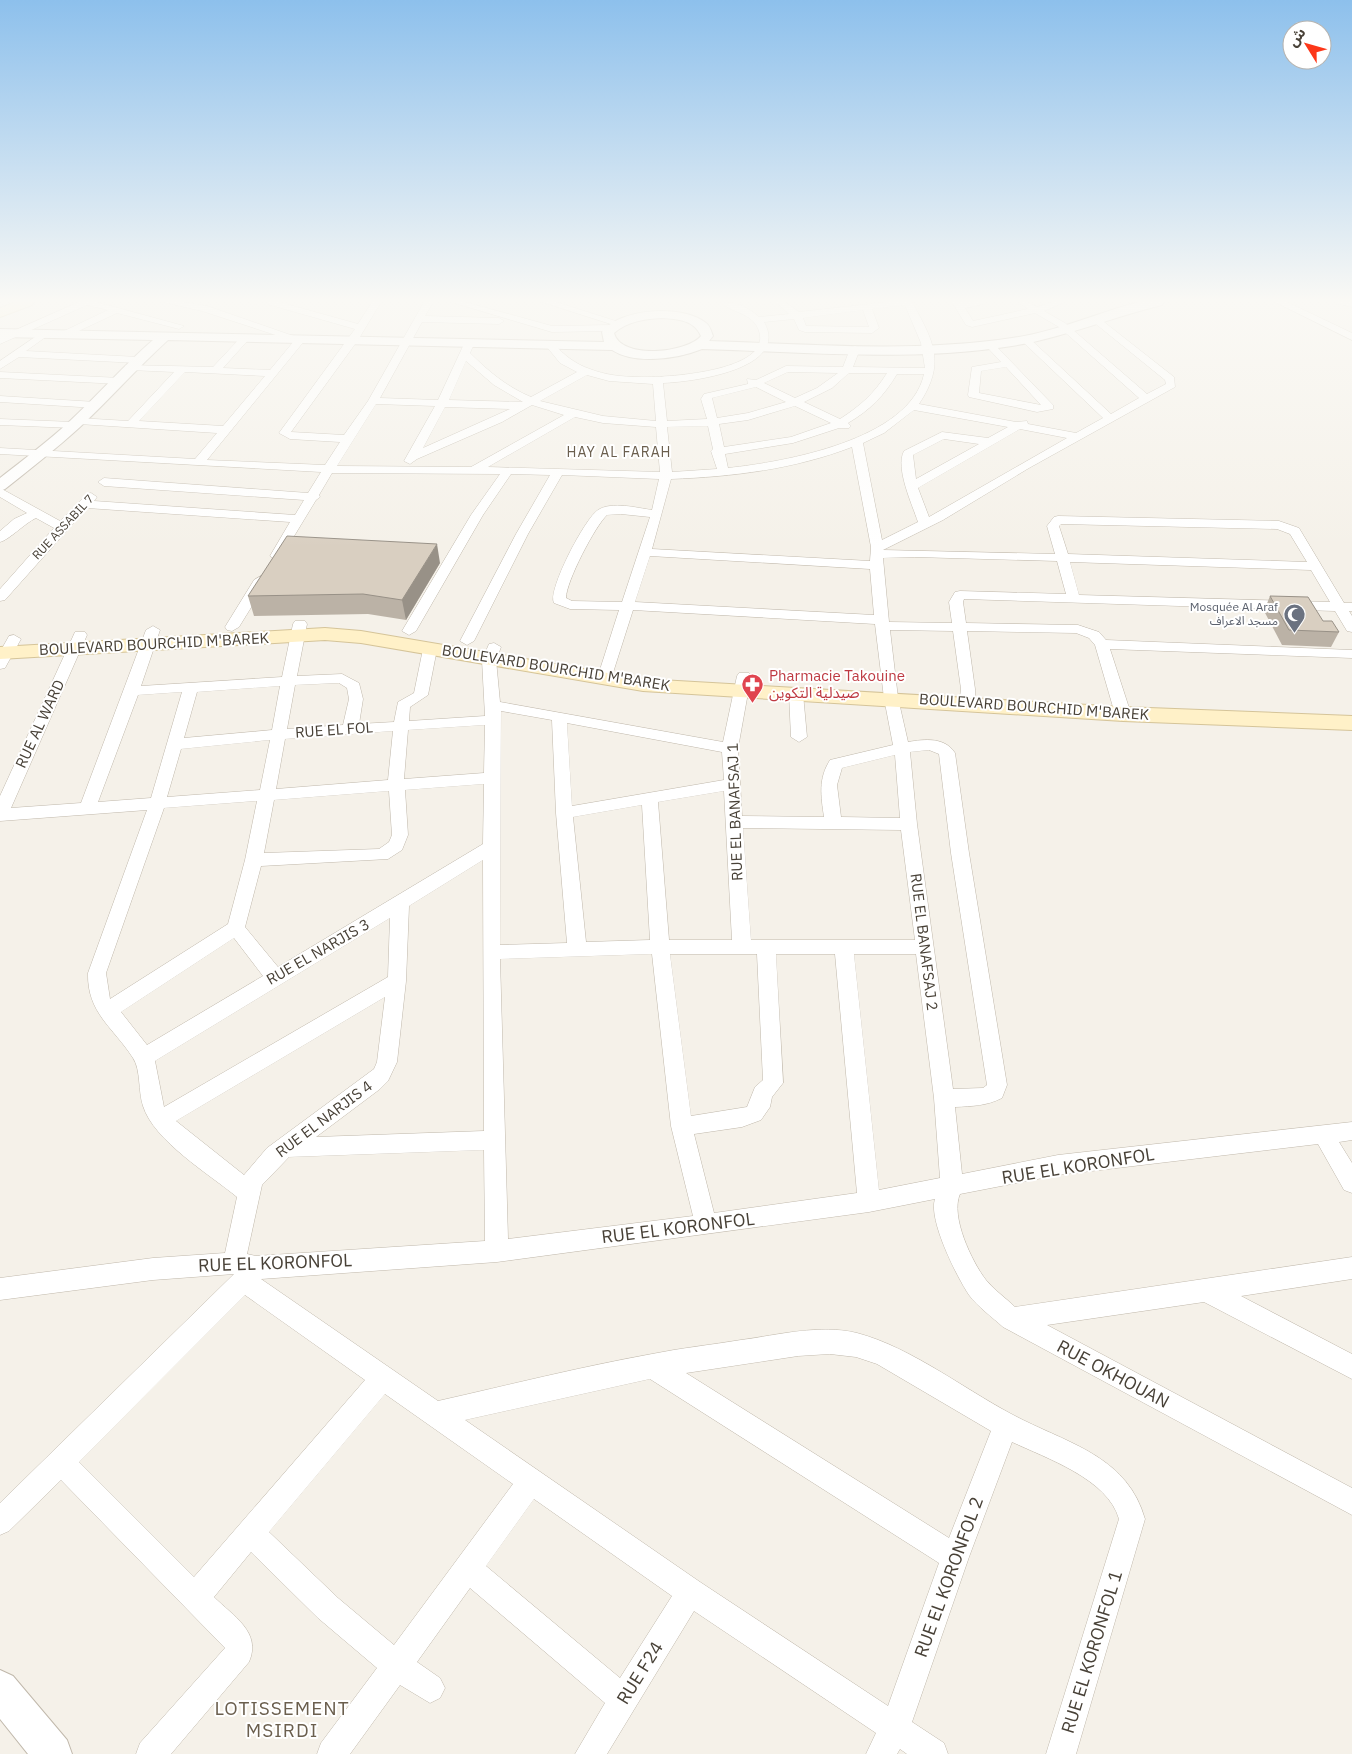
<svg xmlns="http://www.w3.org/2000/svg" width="1352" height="1754" font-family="'IBM Plex Sans','Noto Sans Arabic',sans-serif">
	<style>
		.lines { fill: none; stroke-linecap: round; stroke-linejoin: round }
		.minor-casing { stroke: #c0b8ab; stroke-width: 1 }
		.tertiary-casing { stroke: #c0b8ab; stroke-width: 2 }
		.secondary-casing { stroke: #d5c499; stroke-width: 2 }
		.minor { fill: #fff; fill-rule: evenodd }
		.tertiary { fill: #fff; fill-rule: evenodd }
		.secondary { fill: #fff1c8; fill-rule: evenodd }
		.wall { fill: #bbb2a6 }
		.shaded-wall { fill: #989187 }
		.building { fill: #d9cfc1; stroke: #989187 }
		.labels { text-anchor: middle; stroke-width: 4; stroke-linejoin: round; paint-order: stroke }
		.far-street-label { font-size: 12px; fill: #484137; stroke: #fff }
		.far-worship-label { font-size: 12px; fill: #5b616d; stroke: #fff; text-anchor: end }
		.far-neighbourhood-label { font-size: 14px; letter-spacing: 1px; fill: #6b5f4e; stroke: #fff }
		.street-label { font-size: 15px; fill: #484137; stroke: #fff }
		.health-label { font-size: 15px; fill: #be3a42; stroke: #fff; text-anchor: start }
		.near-street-label { font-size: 18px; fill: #484137; stroke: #fff }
		.near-neighbourhood-label { font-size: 19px; letter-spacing: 1px; fill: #6b5f4e; stroke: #fff }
	</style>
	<rect width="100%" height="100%" fill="#f5f1e9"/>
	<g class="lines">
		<defs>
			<path id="minor" d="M79,302H96L184,326L179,329L117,313L68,336H62V332L108,310L87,305L0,344V337Z
				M163,302H183L207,306L305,340L207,460L325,465L340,442L290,439L279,433L355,329L267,304L266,302H279L358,324L372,302H381L358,340L291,432L344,435L368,401L424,302H433L425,316L499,318L504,321L499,324L422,322L380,398L438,400L464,344L469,341L474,344L470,353C488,371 507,387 531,397L577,372L560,363L547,347V343H553C564,355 575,364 590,369C605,375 623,377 639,377C662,378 773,372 759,331C753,312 730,313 721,302C736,302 748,307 759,317L789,314L776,302H785L799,312L888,302H912C934,342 946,363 919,404L1016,422L1027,421L1028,424L1076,433L1103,418L1023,342V338H1029L1111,414L1139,398L1059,327L1035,313L972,327L966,325L952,302H985L984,304L965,308L973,321L1028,309L1018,302H1028L1037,307L1053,302H1065L1044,311L1065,323L1147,394L1166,384L1165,380L1091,320L1099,318L1174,377L1175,387L1029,468L943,520L883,550L1055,554L1047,526L1054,517L1058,516L1279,521L1299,528L1344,603H1352V611H1349L1352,616V632L1347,631L1335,611L964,599L963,602L966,623L1078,625L1099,632L1106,640L1352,650V658L1110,649L1131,714L1123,719L1115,714L1095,645L1089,638L1076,633L967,631L975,689V704L967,709L959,704L961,689L953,631L890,630L898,698L908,742C925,739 945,737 955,753L969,853L1007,1085L1002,1098C986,1106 973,1106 955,1107L962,1174L1058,1155L1352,1122V1140L1339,1142L1352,1163V1193L1344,1190L1318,1144L1058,1175L960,1194C950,1216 972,1262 986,1280C994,1290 1006,1298 1015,1307L1352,1257V1279L1241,1296L1352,1354V1379L1204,1302L1047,1325L1352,1488V1515L1003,1327C992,1317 978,1307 969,1295C957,1277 928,1220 935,1199L869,1212L497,1262L261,1279L438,1401C509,1385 580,1367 652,1354C681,1348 711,1345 741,1340C778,1335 820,1324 857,1333C914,1348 970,1394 1023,1420C1074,1445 1128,1459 1145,1519L1076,1754H1046L1119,1519C1108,1479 1046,1458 1012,1442L969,1557L912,1722L944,1743L948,1754H907L900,1749L897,1754H866L876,1733L694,1611L607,1754H575L605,1703L470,1588L417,1662L440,1678L445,1688L440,1698L430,1703L400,1685L350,1754H317L321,1743L377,1668L318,1618L251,1552L214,1597C233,1616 262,1632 249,1662L171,1754H136L140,1743L225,1648L61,1480L9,1531L0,1535V1503L234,1274L153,1280L0,1300V1278L153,1258L225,1253L237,1197C209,1174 154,1141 143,1106C138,1091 141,1070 133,1058C113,1027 87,1013 88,973L147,810L0,821V796L75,632H85L87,635L11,808L81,803L146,630L153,626L160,630L141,686L282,677L293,624L295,621H305L307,624L297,676L342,674L359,683L363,699L359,724L394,722L398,702L414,693L423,649L430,645L437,649L428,695L410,707L409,721L485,716L482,660L489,644L494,643L501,647L496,660L500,702L723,742L737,676L739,673H749L751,676L738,748L742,816L824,817C821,796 818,779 830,760L893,745L884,698L875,624L633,610L611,679L609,682H599L597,679L619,610L570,609L554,603C547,591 585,518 598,510C612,501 637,508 652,510L659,479L562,475L528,534L474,641L467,645L460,641L516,534L550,475L511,474L483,515L416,631L409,635L402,631L471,515L500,474L332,473L319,495L320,497L316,500L282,556L276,560L270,556L290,522L87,508L5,600L0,601V589L54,528L36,518C25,523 9,540 0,542V531L14,519L27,513L0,497V488L60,521L87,494L91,493L97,497L94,501L295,515L304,500L104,486L98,482L104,478L308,493L321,472L0,454V448L195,459L217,433L79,424L74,428L0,425V419L73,422L78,418L128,421L174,372L130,370L125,367L126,365L213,367L242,336L245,335L250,338L223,368L270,370L294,341L202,311ZM905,305L921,343L925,368L853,367L860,349L855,346L850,349L843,367L786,366L756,380L747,379L748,384L704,394L701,399L707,419L667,421L663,383C692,382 791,369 764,322L794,319L799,330L805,332L872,333L879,328L872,309ZM863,310L869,327L806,326L803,318ZM466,361L494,385L523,402L449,400ZM185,372L265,376L223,426L139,421ZM788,372L838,373L817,388L795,398L764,383ZM849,373H887C874,394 860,406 840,419L804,402L832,388ZM897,374H924C910,440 784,462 728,468L725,454L793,443L839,428H849L851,426L848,423C870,410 884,396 897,374ZM587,375L609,381L653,384L656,421L603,416L540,401ZM756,387L786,402L748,413L717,418L712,398ZM376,404L435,406L404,461L410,464L417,459L502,422L532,405L564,415L471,467L337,466ZM795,406L831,423L791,437L724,447L719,424L748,420ZM445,407L510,409L423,448ZM914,410L1008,427L988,438L942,432L904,451C895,468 912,504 918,522L882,540L863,443L884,433ZM575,417L603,423L656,427L660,472L488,467ZM708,426L713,449L711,451L717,469L672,472L667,427ZM1020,429L1067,438L929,517L918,488ZM944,439L979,444L916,479L913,455ZM852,447L871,547L870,561L652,549L671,479C732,477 795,469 852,447ZM621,514L650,517L622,602L572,601L566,598C566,582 595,526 607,515ZM1061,524L1277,529L1290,534L1307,562L1068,554L1059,526ZM650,556L870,569L874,615L635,602ZM915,557L1057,561L1066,594L960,591L955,592L949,602L952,623L889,622L883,558ZM1070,562L1311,570L1330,602L1079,595ZM339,683L347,688L349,699L343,725L287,729L295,685ZM280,686L272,730L184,738L197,692ZM182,692L151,798L98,802L138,695ZM501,711L552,720L556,813L567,943L500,945ZM567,723L722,752L724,780L572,806ZM485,725L484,773L404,779L408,730ZM393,731L388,780L276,789L285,739ZM270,740L260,790L167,797L181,749ZM929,750L939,754L951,853L987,1085L983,1088L953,1089L917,824L910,752ZM895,755L900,818L841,817L837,785L842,768ZM484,784L483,844L278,967L245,927L261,866L388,859L402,850L408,835L405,790ZM389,791L392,835L389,842L379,849L264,853L274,800ZM724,791L732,940H669L658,802ZM257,801L245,860L228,924L110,999L106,973L164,808ZM642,805L650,940L586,942L573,817ZM743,828L901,830L915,940H751ZM483,860L484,1131L316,1137L380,1089L388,1081L397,1062L406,981L409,906ZM390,918L388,977L164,1107L155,1061ZM234,938L263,976L147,1045L121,1012ZM652,954L671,1126L693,1216L508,1239L500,959ZM670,954H757L763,1080L755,1087L747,1107L691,1116ZM776,954H835L857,1193L714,1213L694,1134L742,1127L761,1120L770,1107L772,1097L783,1083ZM854,954H916L934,1098L940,1178L879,1190ZM385,997L377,1062L374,1069L267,1148L244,1175L176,1121ZM484,1150L485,1241L256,1256L247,1254L262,1185L289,1157ZM245,1295L365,1380L194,1577L79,1462ZM830,1354L856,1357L877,1364L991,1431L949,1538L686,1373L798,1356ZM650,1379L939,1563L888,1706L700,1582L465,1420ZM385,1394L513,1484L394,1645L338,1598L269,1532ZM534,1499L672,1596L620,1678L486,1566Z
				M451,302H465L552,326L611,325L616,328L611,331L552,332Z
				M542,302H556L622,323L614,325Z
				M1275,302H1287L1352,333V340Z
				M1337,302H1352V307L1339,304Z
				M44,331L49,334L47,336L26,351L138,357L143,360L138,363L19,357L0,369V361Z
				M987,343H993L1053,405V409L1037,412L969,397L968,395L972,367L1001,362L987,347ZM1006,367L1041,405L979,393L981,371Z
				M0,372L120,378L125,381L120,384L0,378Z
				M0,396L96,402L101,405L96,408L0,402Z
				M261,576L268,580L239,627L232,631L227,630L225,627L254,580Z
				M14,635L21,639L5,668L0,669V652L9,636Z
				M796,689L803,694L807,737L799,742L791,737L789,694Z"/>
			<path id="tertiary" d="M1139,302H1164L1162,305C1112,317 1063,338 1012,346C910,362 805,352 702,349C677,359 635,365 612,350L168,340C137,368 110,399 80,427C56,449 30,469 5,489L0,491V478C24,459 49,441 71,420C99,394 124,365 153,340L0,337V329L604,342L602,332C620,308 683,304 706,323C710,326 711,331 713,336L709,341C810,344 912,353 1012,338C1056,332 1097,313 1139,302ZM662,318C678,319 694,320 701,336C687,353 621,360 614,333C628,321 645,319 662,318Z
				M0,1670L13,1676L67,1740L72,1754H28L0,1719Z"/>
			<path id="secondary" d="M16,302H34L32,305L0,317V308Z
				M325,628L361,631L643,679L1123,707L1352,716V730L1123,721L643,691L361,643L325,640L0,659V647Z"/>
		</defs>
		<!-- minor casing -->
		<use href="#minor" class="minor-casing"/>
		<!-- tertiary casing -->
		<use href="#tertiary" class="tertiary-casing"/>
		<!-- secondary casing -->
		<use href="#secondary" class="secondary-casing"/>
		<!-- minor -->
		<use href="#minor" class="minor"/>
		<!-- tertiary -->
		<use href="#tertiary" class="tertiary"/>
		<!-- secondary -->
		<use href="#secondary" class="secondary"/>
	</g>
	<!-- wall -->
	<path class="wall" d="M440,563L406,620L368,614L254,616L248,596Z
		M1270,596L1339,632L1331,647L1282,645L1264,611Z"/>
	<!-- shaded-wall -->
	<path class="shaded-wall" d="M437,544L440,563L406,620L402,600Z"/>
	<!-- building -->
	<path class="building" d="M287,536L437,544L402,600L363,594L248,596Z
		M1270,596L1308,597L1323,621H1332L1339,632L1289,630Z"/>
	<!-- sky -->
	<linearGradient id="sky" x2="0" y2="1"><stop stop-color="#8dc0ec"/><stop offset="0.55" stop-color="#faf9f5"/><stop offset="1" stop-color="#faf9f5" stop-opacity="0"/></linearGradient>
	<rect width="1352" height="547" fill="url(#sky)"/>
	<!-- icons -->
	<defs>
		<symbol id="mosque-pin" viewBox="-11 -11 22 30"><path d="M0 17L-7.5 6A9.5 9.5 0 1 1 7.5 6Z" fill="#6b7280" stroke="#fff"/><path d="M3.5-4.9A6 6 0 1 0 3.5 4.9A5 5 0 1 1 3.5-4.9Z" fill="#fff"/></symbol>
		<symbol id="pharmacy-pin" viewBox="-11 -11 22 30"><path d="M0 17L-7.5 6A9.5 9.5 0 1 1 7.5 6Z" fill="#e0444e" stroke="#fff"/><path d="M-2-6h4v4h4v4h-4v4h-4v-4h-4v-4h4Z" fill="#fff"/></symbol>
	</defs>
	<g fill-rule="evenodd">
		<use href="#mosque-pin" x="1282" y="602" width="25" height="34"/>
		<use href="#pharmacy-pin" x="740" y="672" width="25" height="34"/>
	</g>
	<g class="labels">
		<!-- far-street labels -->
		<g class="far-street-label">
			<text transform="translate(63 527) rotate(-47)" y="4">RUE ASSABIL 7</text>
		</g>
		<!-- far-worship labels -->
		<g class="far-worship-label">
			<text x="1278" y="611">Mosquée Al Araf<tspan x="1278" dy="14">مسجد الاعراف</tspan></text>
		</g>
		<!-- far-neighbourhood labels -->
		<g class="far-neighbourhood-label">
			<text x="619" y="457">HAY AL FARAH</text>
		</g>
		<!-- street labels -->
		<g class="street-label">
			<text transform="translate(154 644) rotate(-3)" y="5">BOULEVARD BOURCHID M'BAREK</text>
			<text transform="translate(556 668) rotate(9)" y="5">BOULEVARD BOURCHID M'BAREK</text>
			<text transform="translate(1034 707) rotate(4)" y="5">BOULEVARD BOURCHID M'BAREK</text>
			<text transform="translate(40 724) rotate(-65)" y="5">RUE AL WARD</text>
			<text transform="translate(334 730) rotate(-4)" y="5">RUE EL FOL</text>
			<text transform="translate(735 812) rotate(-92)" y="5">RUE EL BANAFSAJ 1</text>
			<text transform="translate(924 942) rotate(83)" y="5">RUE EL BANAFSAJ 2</text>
			<text transform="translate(318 952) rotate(-30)" y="5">RUE EL NARJIS 3</text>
			<text transform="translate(324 1119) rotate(-37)" y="5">RUE EL NARJIS 4</text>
		</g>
		<!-- health labels -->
		<g class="health-label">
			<text x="769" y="681">Pharmacie Takouine<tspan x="769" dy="17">صيدلية التكوين</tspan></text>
		</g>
		<!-- near-street labels -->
		<g class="near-street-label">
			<text transform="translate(1078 1166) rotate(-9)" y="6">RUE EL KORONFOL</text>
			<text transform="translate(678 1228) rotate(-7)" y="6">RUE EL KORONFOL</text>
			<text transform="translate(275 1263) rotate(-2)" y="6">RUE EL KORONFOL</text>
			<text transform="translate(1113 1374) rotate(28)" y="6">RUE OKHOUAN</text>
			<text transform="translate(949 1577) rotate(-70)" y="6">RUE EL KORONFOL 2</text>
			<text transform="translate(1092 1652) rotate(-73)" y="6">RUE EL KORONFOL 1</text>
			<text transform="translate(640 1673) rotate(-58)" y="6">RUE F24</text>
		</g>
		<!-- near-neighbourhood labels -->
		<g class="near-neighbourhood-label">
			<text x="282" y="1715">LOTISSEMENT<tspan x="282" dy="22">MSIRDI</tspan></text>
		</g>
	</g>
	<!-- north arrow -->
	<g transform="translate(1307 45) rotate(307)"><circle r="24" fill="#ffffff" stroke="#b6b3af"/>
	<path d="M0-4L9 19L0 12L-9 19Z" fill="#fc3719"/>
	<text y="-8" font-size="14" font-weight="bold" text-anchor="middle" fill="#484137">ش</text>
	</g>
</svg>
